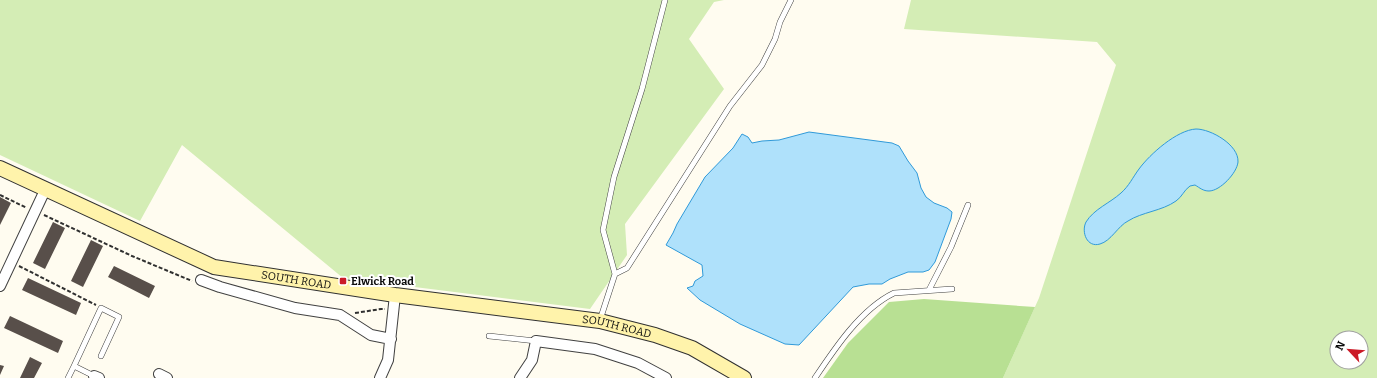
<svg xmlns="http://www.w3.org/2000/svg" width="1377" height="378" font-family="Bitter,serif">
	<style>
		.green { fill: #d4edb5; fill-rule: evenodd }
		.forest { fill: #b8e093 }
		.water { fill: #afe1fb; stroke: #309ad9 }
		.building { fill: #584f4a }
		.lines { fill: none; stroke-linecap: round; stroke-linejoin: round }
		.service-casing { stroke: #414141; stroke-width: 6 }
		.minor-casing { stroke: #414141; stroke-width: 12 }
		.secondary-casing { stroke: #303030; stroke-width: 16 }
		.path { stroke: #303030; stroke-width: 2; stroke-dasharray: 4 2; stroke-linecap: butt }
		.service { stroke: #fff; stroke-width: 5 }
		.minor { stroke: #fff; stroke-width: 10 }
		.secondary { stroke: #fff3ab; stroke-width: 14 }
		.poi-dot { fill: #cb1a27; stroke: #fff; stroke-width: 1.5 }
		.labels { text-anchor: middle; stroke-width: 4; stroke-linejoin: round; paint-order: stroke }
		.street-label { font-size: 11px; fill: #0e0e0e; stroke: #fff }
		.poi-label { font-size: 11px; font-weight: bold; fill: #0e0e0e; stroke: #fff; text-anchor: start }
	</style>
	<rect width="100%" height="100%" fill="#fffcf0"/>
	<!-- green -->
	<path class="green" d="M0,0H724L714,2L689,39L724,89L625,224L627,255L590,309L343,278L182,145L140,221L0,155Z
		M911,0H1377V378H1003L1039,298L1116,65L1097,42L904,29ZM1337,338H1361V362H1337Z"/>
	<!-- forest -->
	<path class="forest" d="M924,299L1035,307L1003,378H823L848,343L889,302Z"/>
	<!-- water -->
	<path class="water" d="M1196,129C1211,129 1239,145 1238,162C1237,173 1220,191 1209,191C1203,191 1200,188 1195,185L1190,186C1184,190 1182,197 1176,201C1162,211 1142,212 1128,221C1118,226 1111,241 1100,244C1087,248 1081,232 1086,222C1094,209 1110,203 1121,193C1129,186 1133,177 1139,169C1150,154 1177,130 1196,129Z
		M809,132L892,143L899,146L908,161L917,173L921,188L926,197L934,203L947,208L952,212L951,219L935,262L929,270L923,272H908L890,279L882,284H869L853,287L799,345L785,344L740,324L700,300L687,288L693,286L695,281L703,276L702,265L666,245L673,233L677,224L705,177L733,148L742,134L748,137L752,143L762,141L779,140Z"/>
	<!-- building -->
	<path class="building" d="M0,197L11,203L0,225Z
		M53,222L65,228L45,269L33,263Z
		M91,240L103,246L83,287L71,281Z
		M114,266L155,286L149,298L108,277Z
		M28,278L81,303L76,315L22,290Z
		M10,316L63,341L58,353L4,328Z
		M30,357L42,363L34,378H20Z
		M0,365L4,366L0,375Z"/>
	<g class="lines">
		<defs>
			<path id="service" d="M615,274L627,268L730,106L762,65L775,39L780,22L791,0
				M929,290L951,247L968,205
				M600,320L615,274L603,230L614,177L642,89L665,0
				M489,336L536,341
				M94,376L74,366L101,308L119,317L101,356
				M68,378L74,366
				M815,378C835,348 861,309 894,293L952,289"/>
			<path id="minor" d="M201,280L220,287L295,308L340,315L371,335L391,339
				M0,286L46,188
				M159,374L167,378
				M94,376L99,378
				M380,378L388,360L395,295
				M520,378L532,360L536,341L595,349L638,363L666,378"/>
			<g id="secondary">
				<path id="s1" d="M0,168L214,267L395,295L600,321L655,335L692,348L744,378"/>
			</g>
		</defs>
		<!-- service casing -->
		<use href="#service" class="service-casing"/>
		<!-- minor casing -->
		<use href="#minor" class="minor-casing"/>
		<!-- secondary casing -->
		<use href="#secondary" class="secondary-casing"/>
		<!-- path -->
		<path class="path" d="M0,195L27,208
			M44,215L132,256L192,281
			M19,266L96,305
			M355,313L381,309H385"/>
		<!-- service -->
		<use href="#service" class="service"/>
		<!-- minor -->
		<use href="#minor" class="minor"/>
		<!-- secondary -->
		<use href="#secondary" class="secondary"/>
	</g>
	<!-- markers -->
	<rect class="poi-dot" x="339" y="277" width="8" height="8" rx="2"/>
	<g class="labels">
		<!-- street labels -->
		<g class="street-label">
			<text dy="4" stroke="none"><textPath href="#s1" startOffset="319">SOUTH ROAD</textPath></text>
			<text dy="4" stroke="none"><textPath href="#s1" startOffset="643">SOUTH ROAD</textPath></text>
		</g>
		<!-- poi labels -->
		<g class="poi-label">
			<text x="351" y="285">Elwick Road</text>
		</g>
	</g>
	<!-- north arrow -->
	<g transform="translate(1349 350) rotate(296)"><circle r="19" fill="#ffffff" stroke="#9f9f9f"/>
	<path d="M0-3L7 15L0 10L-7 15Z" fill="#cb1a27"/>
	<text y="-6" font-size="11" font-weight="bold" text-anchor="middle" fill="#0e0e0e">N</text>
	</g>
</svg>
